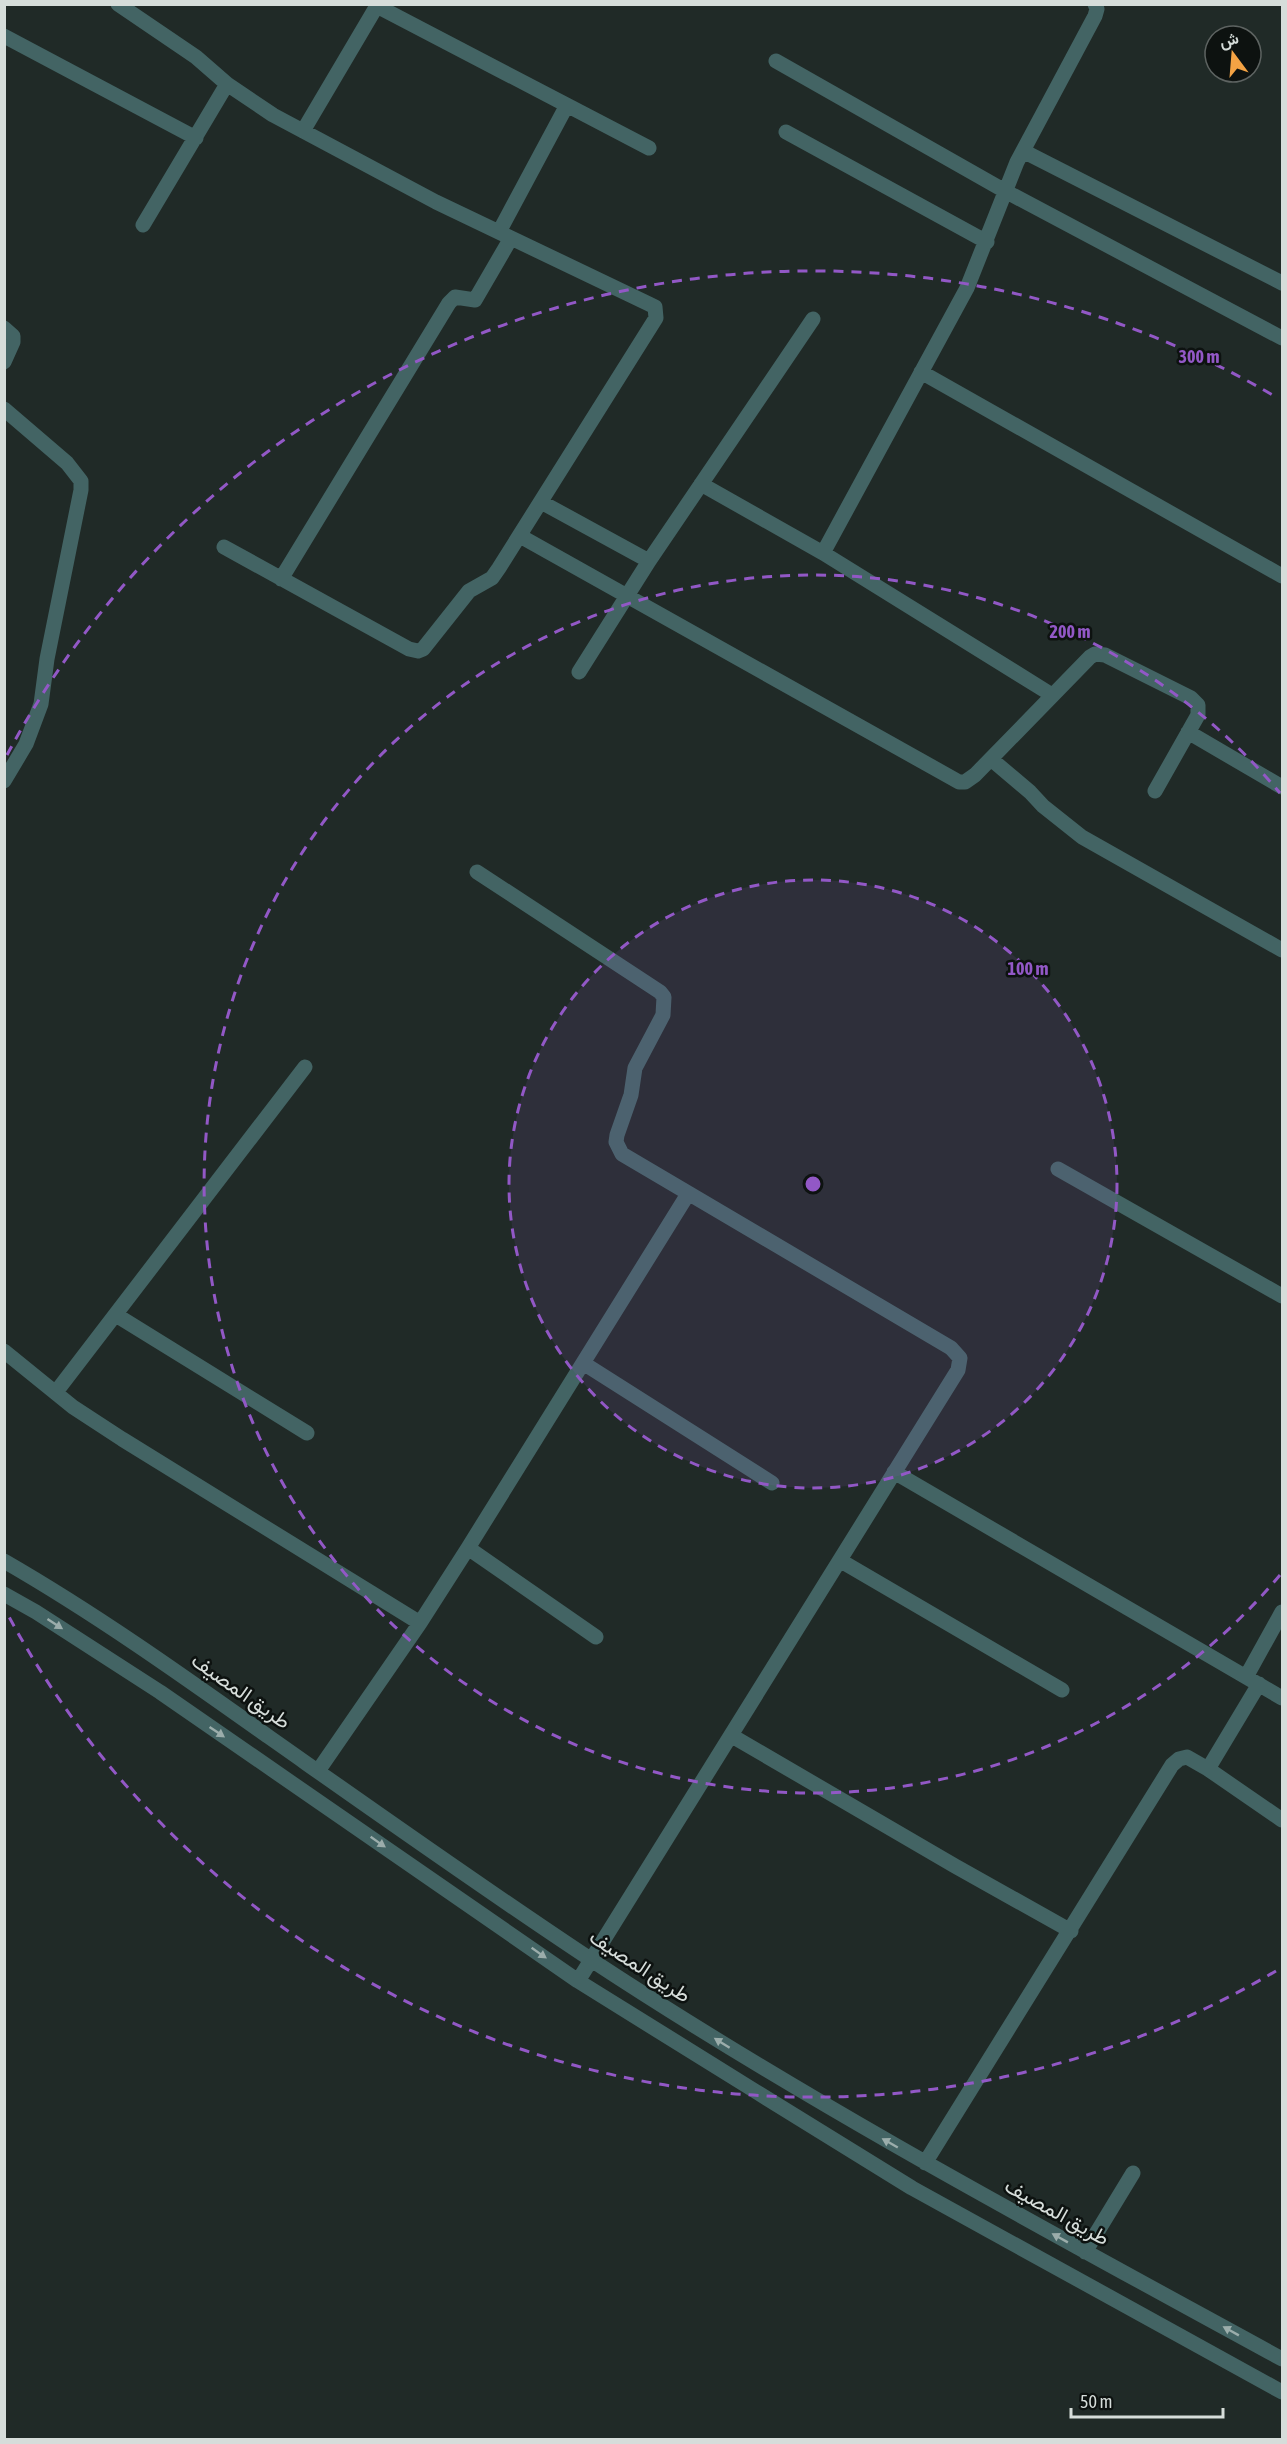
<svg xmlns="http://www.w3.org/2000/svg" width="1287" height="2444" font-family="'Asap Condensed',Vazirmatn,sans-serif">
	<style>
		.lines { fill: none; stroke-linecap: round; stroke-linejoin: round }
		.minor { stroke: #436464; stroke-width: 15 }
		.oneway { fill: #9badab }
		.ring { fill: none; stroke: #9258c6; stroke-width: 3; stroke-dasharray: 10 8 }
		.labels { text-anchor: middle; stroke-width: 5; stroke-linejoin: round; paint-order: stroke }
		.street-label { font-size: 21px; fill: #d6ddda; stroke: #0d1210 }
		.centre { fill: #9258c6; stroke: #0d1210; stroke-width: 3 }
		.ring-label { font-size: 18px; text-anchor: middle; font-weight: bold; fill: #9258c6; stroke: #0d1210; stroke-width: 5; stroke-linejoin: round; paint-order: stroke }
	</style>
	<rect width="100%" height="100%" fill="#202a27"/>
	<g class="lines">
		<!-- minor -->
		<path class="minor" d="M118,4L196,57L227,84L273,115L436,202L649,304L655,307L656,318L499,568L492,578L469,591L423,649L418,651L409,649L224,547
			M377,6L649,148
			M4,36L196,138
			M776,61L1005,191L1282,338
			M303,131L378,4
			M786,132L987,242
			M1023,151L1282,283
			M143,225L227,84
			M499,232L567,105
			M4,328L13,336V342L4,362
			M921,372L1282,576
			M4,409L67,463L81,481V490L47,659L41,704L26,744L4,781
			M701,484L823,553L1052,695
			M541,502L649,561
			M520,536L959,782H965L975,775L1090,657L1095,654L1105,655L1191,698L1198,705V715L1155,791
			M823,553L967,288L1017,162L1095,16L1097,9L1095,4
			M281,579L449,303L455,297L475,300L511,238
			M579,672L649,561L813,319
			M1188,732L1282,787
			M991,759L1030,792L1043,806L1082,837L1282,950
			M477,872L660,992L664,997L663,1015L635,1068L631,1095L617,1135L616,1142L622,1154L951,1348L960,1358L958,1370L578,1981
			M1058,1169L1282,1296
			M116,1315L307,1433
			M4,1351L73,1407L122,1439L420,1623
			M583,1363L772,1483
			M56,1392L305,1067
			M894,1472L1282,1698
			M468,1548L596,1637
			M4,1561C96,1614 183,1676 269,1737C377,1813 484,1889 593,1961C815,2107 1050,2232 1282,2359
			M841,1561L1062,1690
			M4,1594L36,1612L160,1692L578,1981L755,2091L912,2188L1282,2392
			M1246,1677L1282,1612
			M1259,1684L1208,1769L1282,1820
			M732,1736L955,1866L1071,1931
			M318,1771L420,1623L468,1548L688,1194
			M925,2163L1172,1765L1179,1759L1187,1757L1208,1769
			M1085,2252L1133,2173"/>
	</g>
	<!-- one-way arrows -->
	<defs><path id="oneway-solid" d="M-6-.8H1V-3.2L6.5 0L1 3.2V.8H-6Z" transform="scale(1.5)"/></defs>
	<g class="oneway">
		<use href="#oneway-solid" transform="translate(55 1624) rotate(33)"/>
		<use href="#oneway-solid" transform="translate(217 1732) rotate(34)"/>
		<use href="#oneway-solid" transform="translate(378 1842) rotate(35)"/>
		<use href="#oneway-solid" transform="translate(539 1953) rotate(35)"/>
		<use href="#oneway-solid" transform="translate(722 2043) rotate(-148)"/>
		<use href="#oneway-solid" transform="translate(890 2143) rotate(-150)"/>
		<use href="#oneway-solid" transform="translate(1060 2238) rotate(-151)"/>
		<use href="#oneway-solid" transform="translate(1231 2331) rotate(-151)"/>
	</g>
	<!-- distance rings -->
	<circle cx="813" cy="1184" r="304" fill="#9258c6" fill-opacity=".12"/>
	<g class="ring">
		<circle cx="813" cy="1184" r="304"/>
		<path d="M1280 1575A609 609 0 1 1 1280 793"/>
		<path d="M1276 1971A913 913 0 0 1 7 1613M7 755A913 913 0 0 1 1276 397"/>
	</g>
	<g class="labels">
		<!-- street labels -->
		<g class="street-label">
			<text transform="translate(241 1691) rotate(35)" y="7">طريق المصيف</text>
			<text transform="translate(640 1966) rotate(33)" y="7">طريق المصيف</text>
			<text transform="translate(1057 2212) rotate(29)" y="7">طريق المصيف</text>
		</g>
	</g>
	<circle cx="813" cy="1184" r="9" class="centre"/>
	<g class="ring-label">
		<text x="1199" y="363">300 m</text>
		<text x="1070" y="638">200 m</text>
		<text x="1028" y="975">100 m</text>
	</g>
	<!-- border -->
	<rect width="1287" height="2444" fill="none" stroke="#d6ddda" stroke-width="12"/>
	<!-- north arrow -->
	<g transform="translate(1233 54) rotate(344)"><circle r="28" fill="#0d1210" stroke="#5d6361" stroke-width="1.5"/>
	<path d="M0-4.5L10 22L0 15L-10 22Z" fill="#f4a344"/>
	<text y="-9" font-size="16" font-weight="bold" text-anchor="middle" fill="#d6ddda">ش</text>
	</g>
	<!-- scale -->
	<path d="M1071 2408v9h152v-9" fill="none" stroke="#d6ddda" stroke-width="3"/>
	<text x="1080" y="2408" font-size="18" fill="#d6ddda" stroke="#0d1210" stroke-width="4.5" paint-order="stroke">50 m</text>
</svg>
